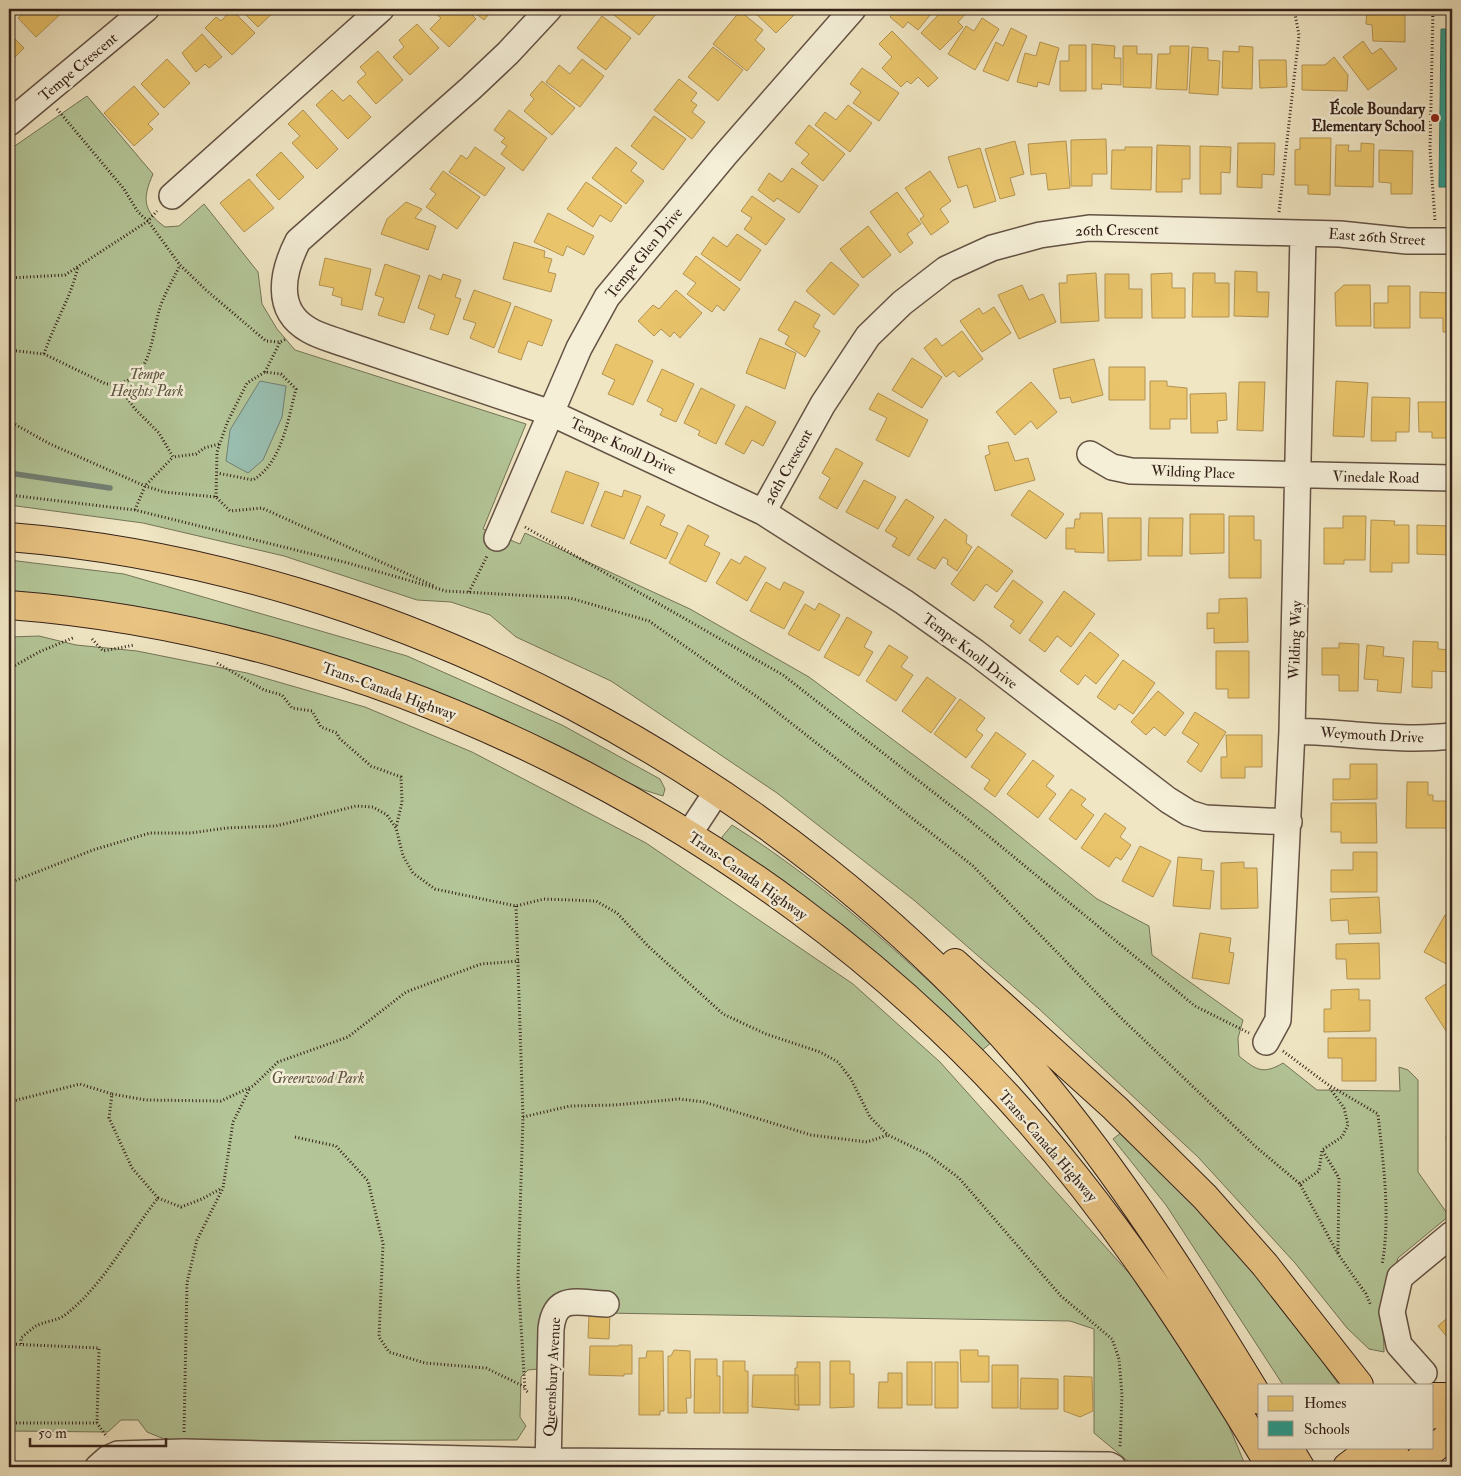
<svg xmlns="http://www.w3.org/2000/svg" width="1461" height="1476" font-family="'IM FELL Double Pica',serif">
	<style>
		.green { fill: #b4c698; stroke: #747458 }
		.water { fill: #9ac0b2; stroke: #728075 }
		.homes { fill: #e9c46a; stroke: #b39352 }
		.schools { fill: #2a9d8f; stroke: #2d786c }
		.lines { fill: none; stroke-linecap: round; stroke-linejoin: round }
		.stream { stroke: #728075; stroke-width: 5.5 }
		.minor-casing { stroke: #645244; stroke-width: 28 }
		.major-casing { stroke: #352119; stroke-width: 30 }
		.highway-casing { stroke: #352119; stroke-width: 30 }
		.path { stroke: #352119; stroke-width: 3; stroke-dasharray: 1 2.5; stroke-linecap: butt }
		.minor { stroke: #f5efd8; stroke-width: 25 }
		.major { stroke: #e8c382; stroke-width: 28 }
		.highway { stroke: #e8c382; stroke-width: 28 }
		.poi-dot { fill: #8f2418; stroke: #f5efd8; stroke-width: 2 }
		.labels { text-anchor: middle; stroke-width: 5; stroke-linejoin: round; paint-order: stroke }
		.street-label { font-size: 15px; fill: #352119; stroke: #f5efd8 }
		.poi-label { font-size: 15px; font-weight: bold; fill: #352119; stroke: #f5efd8; text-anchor: end }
		.park-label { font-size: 15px; font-style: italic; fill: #5b533f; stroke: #f5efd8 }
	</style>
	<rect width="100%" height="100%" fill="#f0e6c3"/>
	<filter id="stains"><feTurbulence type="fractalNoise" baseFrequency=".004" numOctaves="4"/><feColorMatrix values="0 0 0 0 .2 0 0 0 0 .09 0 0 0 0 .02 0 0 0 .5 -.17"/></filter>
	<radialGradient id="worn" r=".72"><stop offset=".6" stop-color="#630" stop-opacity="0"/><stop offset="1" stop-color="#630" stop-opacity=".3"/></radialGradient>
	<!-- green -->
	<path class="green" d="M87,96L153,174C142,199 143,211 165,227L179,226L204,204L258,272L262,304L277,329L295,350L526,424L483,529L520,544L525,533L690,609L809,677L990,812L1097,899L1149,926L1152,955L1243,1020L1238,1038L1239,1056C1256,1070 1263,1075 1283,1063L1317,1090L1400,1091L1399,1067L1408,1070L1418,1080V1172L1449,1216L1398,1258L1383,1305L1384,1352L1369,1349L1347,1328L1295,1263L1198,1157L1038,1008L915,901L777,793L611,681L516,637L490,615L451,602L417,600L284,556L143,523L9,505V291L12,290L9,249V150Z
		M9,560L124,574L407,656L562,725L660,779L665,789L663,796L644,790L465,707L358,664L221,625L99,604L9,596Z
		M39,636L76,645L137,651L247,673L365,707L472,752L646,843L853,984L940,1062L1145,1291L1205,1368L1246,1467H1135L1094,1433V1329L1070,1321L545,1312L538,1369L528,1370L521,1377L520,1417L526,1426L517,1440L169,1441L147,1432L138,1420H121L108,1432L9,1431V637Z
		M732,825C828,885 911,964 993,1041L979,1053L952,1022L904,977L751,860L722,847V837Z
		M1126,1129L1211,1217L1295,1323L1339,1385H1283L1166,1205L1113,1139Z
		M9,1461L69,1465V1467H9Z"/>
	<!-- water -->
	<path class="water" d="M260,381L286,386L282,417L263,460L248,473L226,461L230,430Z"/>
	<!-- homes -->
	<path class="homes" d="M28,9H66L36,37L18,18Z
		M240,9H277L258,27Z
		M441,9H466L476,19L449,47L430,29L441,18L436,14Z
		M470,9H493L484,20Z
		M610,9H660L639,35L609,11Z
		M751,9H800L776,33Z
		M897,9H935L918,30L908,22L903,28L890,17Z
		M944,9H966L968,11L958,22L963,27L940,50L921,33Z
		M1367,9H1405V42L1373,41L1372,25L1366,24Z
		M232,10L255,33L232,55L205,28L216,17L221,21Z
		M740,11L763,30L755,40L765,49L747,71L713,44Z
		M602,16L631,38L606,70L577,48Z
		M982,18L999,29L975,70L948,54L966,26L974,31Z
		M417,24L439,48L410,75L393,57L404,47L399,40Z
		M1011,28L1027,36L1008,81L983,71L996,42L1003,46Z
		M892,31L938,78L928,87L918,77L911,84L907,81L901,87L882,68L892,57L879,44Z
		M9,33L24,48L9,63Z
		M202,34L222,57L209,68L205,64L196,72L182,53Z
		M1363,41L1372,54L1381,48L1397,69L1368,90L1343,57Z
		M1040,42L1059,48L1049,85L1038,82L1037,87L1017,82L1025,53L1036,56Z
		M1092,44L1115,46L1114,58H1121V85L1101,84L1102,89H1092Z
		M1069,45H1086V91H1060V61H1069Z
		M1123,46H1137V54H1152L1151,88L1123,87Z
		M1170,46H1189L1187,90L1156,89L1158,54H1170Z
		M1239,46L1253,47L1252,89L1222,88L1223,51L1239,52Z
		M713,47L743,70L718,101L688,77Z
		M1192,47L1208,48V60L1220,61L1218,95L1189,93Z
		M378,51L403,80L376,104L357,82L366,74L360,67Z
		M1334,57L1348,75L1347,91L1302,90V65H1325Z
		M167,59L190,83L164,108L141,84Z
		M582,59L604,76L580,107L546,82L559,65L570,74Z
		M1259,60H1286L1287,87L1260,88Z
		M862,68L899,93L879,121L853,103L861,92L850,84Z
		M679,79L697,93L691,101L697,105L692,112L705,122L692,139L654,110Z
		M542,81L575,108L552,135L524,111L534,99L530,95Z
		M134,86L159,114L148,124L153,129L134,146L104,113Z
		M332,90L343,101L350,95L371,117L348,139L316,105Z
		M848,105L872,123L850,152L815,125L825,112L836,120Z
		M303,110L338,149L317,169L292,143L300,136L288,124Z
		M509,110L547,138L523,171L501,154L507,146L501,142L505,138L494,130Z
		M654,116L686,139L663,170L631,146Z
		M809,125L845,154L823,181L801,163L809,154L795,143Z
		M1300,138H1331L1330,195L1308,194V185H1295V150L1300,149Z
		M1106,139L1107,174H1092V186H1071V140Z
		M1015,141L1024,174L1010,178L1015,195L1000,199L985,149Z
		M1066,141L1070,188L1048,190L1046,173L1031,175L1028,144Z
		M1238,143H1275L1274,175L1262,174V188L1237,187Z
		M1361,143L1374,144L1373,187L1335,186L1336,145H1349L1348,151H1361Z
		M1157,145L1190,146V179H1182V192H1156Z
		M1200,146L1231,147L1230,173L1221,172V194H1200Z
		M475,147L505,168L485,196L449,172L461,155L467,159Z
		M616,147L637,163L631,171L644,181L626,204L592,178Z
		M1125,147H1152L1151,190L1111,189L1112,150H1125Z
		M980,148L996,201L974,208L967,185L958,188L948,157Z
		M1379,150L1413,151L1412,194H1391V183L1379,182Z
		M281,152L304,177L279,200L256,175Z
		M792,168L818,186L799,213L777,198L774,202L758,190L769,173L782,182Z
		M443,171L480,197L457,229L426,207L436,194L430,189Z
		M930,171L951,201L940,209L949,222L931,235L920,219L924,216L905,188Z
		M249,179L274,208L244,232L220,203Z
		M586,182L622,206L611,222L600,215L593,227L567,209Z
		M897,192L921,224L907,234L913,243L900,253L870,212Z
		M752,196L785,219L766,245L744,229L752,218L741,211Z
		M406,202L422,209L415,218L436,226L428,250L381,234L387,219Z
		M548,213L594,236L584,255L567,246L563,256L534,242Z
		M868,226L891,255L863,278L840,249Z
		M737,234L761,250L740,281L701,254L713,237L727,247Z
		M514,242L545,251L544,257L552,259L548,272L556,274L551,292L503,279Z
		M696,256L740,289L724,311L717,305L712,312L687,294L696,283L683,274Z
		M325,258L371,269L362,310L341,305L342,298L332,295L334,288L319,285Z
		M831,262L859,285L834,315L806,291Z
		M385,264L420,276L404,323L378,315L384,298L375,295Z
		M1235,271L1257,272V292H1269L1268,317L1234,316Z
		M1096,273L1099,321L1061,323L1059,283H1067V275Z
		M1172,273V288H1185V318H1152L1151,274Z
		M1193,273H1215V283H1229V317H1192Z
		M443,274L461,280L455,297L461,299L448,335L430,329L435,315L418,308L429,275L441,280Z
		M1105,274H1129V289H1142V318H1105Z
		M1022,285L1029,300L1043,294L1056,322L1019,339L998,295Z
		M1344,285H1370L1371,326H1336L1335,293Z
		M1388,286H1410V328H1374V303H1388Z
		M474,290L511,303L494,348L470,338L476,323L463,319Z
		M676,290L702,313L680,338L674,332L670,337L661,329L654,336L638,321L653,305L659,309Z
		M1420,292L1452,293V332H1443V318H1420Z
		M795,301L820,315L813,327L820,331L805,357L785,344L789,336L778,330Z
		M515,306L552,320L542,346L528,341L521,360L498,352Z
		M994,307L1011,333L982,352L960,321L979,308L983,314Z
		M962,331L983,359L959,377L954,371L946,377L924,348L936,338L942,346Z
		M760,338L796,353L785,389L746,373Z
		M616,344L653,361L633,405L608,394L615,380L602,374Z
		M912,358L942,377L922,408L892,390Z
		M1094,359L1103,395L1072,403L1070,397L1060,399L1053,369Z
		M1109,367H1145V400H1109Z
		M662,369L694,384L676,422L660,415L663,409L647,401Z
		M1150,381H1167V386L1187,388V419H1170V429H1150Z
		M1336,381L1368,383L1364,437L1333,436Z
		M1031,382L1057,412L1037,429L1031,421L1015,435L996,412Z
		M1239,382H1265L1263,431L1237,430Z
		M701,388L735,405L716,444L698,435L700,431L684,423Z
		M878,393L928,420L909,457L876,440L887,418L869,409Z
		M1226,393L1227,420L1217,421L1218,433H1191L1190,394Z
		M1372,397L1410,398L1409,432H1396V441H1371Z
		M1418,402H1452V438H1432V432H1419Z
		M746,406L776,422L763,446L752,440L744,454L725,444Z
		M1008,442L1015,461L1028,458L1035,480L995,491L985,456L990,454L988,446Z
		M836,448L863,463L837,509L819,498L830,478L822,473Z
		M566,471L599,483L583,524L551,512Z
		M864,480L896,497L878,529L846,512Z
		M624,490L641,496L624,539L591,526L605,491L622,497Z
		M1029,490L1064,514L1046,539L1011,515Z
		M906,499L934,517L909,556L892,546L897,538L885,531Z
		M647,506L665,515L660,525L678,533L666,559L630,543Z
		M1080,513H1102L1104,553L1075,552V549H1066V528H1074L1075,519H1080Z
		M1190,514H1224V553L1190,554Z
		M1229,516H1254V540H1261V578H1229Z
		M1343,516H1366L1365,560H1344V564H1324V528H1343Z
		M1108,518H1141V560L1108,561Z
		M1149,518H1183L1182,556H1148Z
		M945,519L967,535L966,543L972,547L957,571L947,564L948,560L943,557L935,569L917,559Z
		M1371,520L1395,521L1394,525H1409V563H1392V572H1370Z
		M688,525L709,536L704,545L720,553L706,582L669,563Z
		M1417,525L1452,526V555L1417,554Z
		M978,546L1013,571L997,592L986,584L974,601L951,584Z
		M745,556L766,568L747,601L716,583L731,559L740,564Z
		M1013,580L1043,602L1020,634L1010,626L1014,621L994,607Z
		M766,582L780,590L784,582L804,592L784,629L750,611Z
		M1064,591L1095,614L1071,647L1057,636L1045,652L1029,640Z
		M1247,598L1248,642L1214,643V628L1207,629V613H1219V599Z
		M819,603L840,615L819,651L788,634L805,604L815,610Z
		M847,617L872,632L864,647L873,652L859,676L824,657Z
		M1090,632L1119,655L1096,684L1085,675L1078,685L1060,671Z
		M1413,641L1438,642V649L1452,650V672L1432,671V688L1412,687Z
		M1339,643L1359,644L1358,691H1339V675H1322V648H1339Z
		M889,645L908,657L901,667L913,675L896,701L866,681Z
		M1367,645L1384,647L1383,656L1404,658L1401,693L1377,691L1378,680L1364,679Z
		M1216,651H1249V698H1228V689H1216Z
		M1123,660L1155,683L1133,714L1119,704L1115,710L1097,697Z
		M927,677L956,698L931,733L902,711Z
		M1158,691L1184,713L1165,736L1154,727L1146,735L1131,722Z
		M960,699L985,718L976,730L983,735L966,758L934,734Z
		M1195,712L1226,732L1201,772L1187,762L1199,744L1182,733Z
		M996,732L1026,754L995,797L984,789L990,780L971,767Z
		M1226,735H1262V767H1245V778H1221V757H1227Z
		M1033,760L1054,776L1046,786L1056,794L1038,818L1007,794Z
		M1350,764H1377V799L1333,800V779H1350Z
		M1407,782H1428V795H1433V801H1448L1447,828H1406Z
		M1071,789L1086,799L1081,805L1094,815L1076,840L1049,819Z
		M1331,803H1376L1377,843H1341V832H1331Z
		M1105,813L1126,828L1120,837L1131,845L1121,860L1116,857L1109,867L1081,848Z
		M1140,846L1171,861L1153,897L1122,881Z
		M1353,852H1377V892H1331V870H1353Z
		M1178,857L1202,859L1201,870L1214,871L1210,909L1173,906Z
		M1244,862V868H1257L1258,908L1221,909V863Z
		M1379,897L1381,933L1349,934L1348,920L1331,921L1330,899Z
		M1445,915L1452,919V967L1424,952Z
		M1200,933L1231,938L1229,952L1234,953L1229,984L1192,978Z
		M1379,943L1380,979H1347L1346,959H1336V944Z
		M1450,981L1452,984V1031L1448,1034L1425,998Z
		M1359,989V1000H1370V1031L1324,1032V1009H1331V990Z
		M1328,1038H1376V1081H1342V1058H1328Z
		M1446,1136H1452V1152H1447Z
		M589,1314H610L609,1339L588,1338Z
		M1452,1314V1343L1438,1326Z
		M619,1345H632V1374H624V1376L589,1375L590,1346H619Z
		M674,1350L690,1351L691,1398H686L687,1413H668V1356H671Z
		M960,1350H978V1356H989V1382H961Z
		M647,1351H663L664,1411H660V1415H639V1358H646Z
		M695,1359H717V1376H720V1413H694Z
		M723,1361H745V1371H748V1413H723Z
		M830,1361H850V1374H854V1407L830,1408Z
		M797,1362H820V1405H795V1368H797Z
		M907,1362H932V1405H907Z
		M935,1362H958V1408H935Z
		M992,1365H1018V1408H992Z
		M888,1373H902V1408H878L879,1382H888Z
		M753,1375H798L799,1410L752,1407Z
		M1064,1376L1092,1377L1093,1411L1080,1417L1064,1411Z
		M1021,1378L1058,1379V1409H1020Z"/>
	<!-- schools -->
	<path class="schools" d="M1441,29H1452V187H1439Z"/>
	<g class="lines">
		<!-- stream -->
		<path class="stream" d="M9,473L110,488"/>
		<defs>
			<path id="minor" d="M549,9L508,53L471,88L298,241C283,270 273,310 309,330C319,336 331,339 342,343L551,413L763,512L904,602L975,652L1168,800L1189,813L1205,818L1289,822
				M9,123L146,9
				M172,196L381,9
				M1090,454L1112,467L1131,471L1452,478
				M763,512L823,404L868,336L902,303L946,269L992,248L1040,235L1089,228L1340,234L1407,241H1452
				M497,538L579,348L607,297L725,155L853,9
				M1292,731C1346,732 1399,742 1452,736
				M689,834L716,793
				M1266,1042L1278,1020L1292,731L1303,234
				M1424,1373L1399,1345L1392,1312L1400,1277L1452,1234
				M98,1467L107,1459L118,1454L184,1452L548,1461L1109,1465L1113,1467
				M548,1467L551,1329C555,1293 577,1303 606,1304"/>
			<path id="major" d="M1432,1415L1452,1400
				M1347,1467L1359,1458L1385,1447
				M1411,1467L1452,1434"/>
			<path id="highway" d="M9,537C394,568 786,777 1035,1073C1121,1175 1191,1286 1260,1400
				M9,605C379,633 756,824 1007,1096C1111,1210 1192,1336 1271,1467
				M955,963L1115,1108L1205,1197L1265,1265L1359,1385
				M1432,1397H1452
				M1288,1447L1300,1467
				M1393,1447L1397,1467"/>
		</defs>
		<!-- minor casing -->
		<use href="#minor" class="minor-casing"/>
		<!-- major casing -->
		<use href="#major" class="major-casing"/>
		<!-- highway casing -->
		<use href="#highway" class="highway-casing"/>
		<!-- path -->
		<path class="path" d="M1433,9L1430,150L1435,221
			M57,109L124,189L138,212L148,221L180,265L206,290L266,341L280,342L286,339
			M1279,212L1299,35L1294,9
			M9,278L65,275L148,221L157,211
			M9,350L44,354L106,384C151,386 150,343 159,311C163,296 173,280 180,265
			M44,354C54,324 71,297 78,267
			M265,372L280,342
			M117,384L135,409L159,433L173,457L196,454L204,448L219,444
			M9,421L50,444L145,486L164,492L216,497L230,511L262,508L434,586
			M9,495L135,510L348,563L446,591L570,598L649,621L763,701L973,866L1119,1016L1255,1146L1300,1184L1338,1254L1366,1294L1371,1306
			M216,497L217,452L227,423L247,383L265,372L281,374L296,389C288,419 282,463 253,480L217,473
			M135,510L145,486L173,457
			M525,527L783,675L969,820L1195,1006L1249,1033
			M469,592L487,556
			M92,639L103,651L134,645
			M217,663L264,690L282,695L292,708L312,711L321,727L337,733L339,738L371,766L401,777L402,802L396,828
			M9,669L39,652L75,637
			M9,883L93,850L150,833H191L226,828L276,826L356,806L373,807L387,815L396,828L403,856L413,873L435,889L516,906L544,899L596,901L617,913L648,946L723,1014L766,1034L820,1052L838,1062L851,1079L870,1117L888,1135L927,1154L959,1178L1061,1296L1112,1339L1119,1359L1122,1395L1120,1447
			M516,906L523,1117L518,1277L525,1390L529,1393
			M1283,1051L1327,1084L1378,1114C1383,1164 1391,1214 1382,1265
			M9,1102L80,1084L112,1094
			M523,1117L570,1106L615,1105L679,1099L704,1102L811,1135L867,1142L888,1135
			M295,1137L336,1146L368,1181L383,1244L379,1337L389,1352L425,1363L486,1368L525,1387
			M1323,1151L1339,1178L1338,1253
			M1300,1184L1319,1171L1322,1150L1342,1137L1348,1125L1344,1108L1329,1087
			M158,1198L181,1207L202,1199L222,1188
			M9,1344L99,1348L97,1423
			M21,1344V1338C26,1334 31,1329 36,1326C45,1321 57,1321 65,1315C105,1284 127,1237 158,1198L132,1168L109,1118L112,1094L146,1100L221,1101L253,1086L278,1062L348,1037L406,992L481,964L519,961
			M9,1423H97L107,1437
			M184,1432L187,1283L197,1240L223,1188L233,1122L250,1088"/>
		<!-- minor -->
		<use href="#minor" class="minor"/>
		<!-- major -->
		<use href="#major" class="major"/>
		<!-- highway -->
		<use href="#highway" class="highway"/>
	</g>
	<!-- markers -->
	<circle class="poi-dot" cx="1435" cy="118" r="5"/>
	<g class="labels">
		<!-- street labels -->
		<g class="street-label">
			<text transform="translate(78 67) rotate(-40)" y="5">Tempe Crescent</text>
			<text transform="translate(1117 230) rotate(-1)" y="5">26th Crescent</text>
			<text transform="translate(1377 237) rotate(4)" y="5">East 26th Street</text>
			<text transform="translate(644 253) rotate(-51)" y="5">Tempe Glen Drive</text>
			<text transform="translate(623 446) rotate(25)" y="5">Tempe Knoll Drive</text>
			<text transform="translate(788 467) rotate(-61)" y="5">26th Crescent</text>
			<text transform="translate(1193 472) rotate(2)" y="5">Wilding Place</text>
			<text transform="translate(1376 477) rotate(1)" y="5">Vinedale Road</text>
			<text transform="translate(1295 640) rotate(-88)" y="5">Wilding Way</text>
			<text transform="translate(970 651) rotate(37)" y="5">Tempe Knoll Drive</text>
			<text transform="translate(389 691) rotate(20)" y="5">Trans-Canada Highway</text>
			<text transform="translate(1372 735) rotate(3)" y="5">Weymouth Drive</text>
			<text transform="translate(748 876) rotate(35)" y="5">Trans-Canada Highway</text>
			<text transform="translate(1048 1146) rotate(49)" y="5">Trans-Canada Highway</text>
			<text transform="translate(552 1377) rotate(-87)" y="5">Queensbury Avenue</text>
		</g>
		<!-- poi labels -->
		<g class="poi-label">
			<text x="1425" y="114">École Boundary<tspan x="1425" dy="17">Elementary School</tspan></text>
		</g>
		<!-- park labels -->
		<g class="park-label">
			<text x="147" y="379">Tempe<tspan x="147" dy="17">Heights Park</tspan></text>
			<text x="318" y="1083">Greenwood Park</text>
		</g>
	</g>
	<!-- margin -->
	<rect width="1461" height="1476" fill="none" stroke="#f0e6c3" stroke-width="30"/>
	<rect x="10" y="10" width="1441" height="1456" fill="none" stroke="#352119" stroke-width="2.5"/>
	<rect x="15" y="15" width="1431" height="1446" fill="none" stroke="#352119"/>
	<!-- legend -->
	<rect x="1258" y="1384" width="175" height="65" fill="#f5efd8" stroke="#a89d8c"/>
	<rect x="1268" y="1396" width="25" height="15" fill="#e9c46a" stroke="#a89d8c"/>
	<text x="1304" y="1408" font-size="15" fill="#352119">Homes</text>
	<rect x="1268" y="1421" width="25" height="15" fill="#2a9d8f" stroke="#a89d8c"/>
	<text x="1304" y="1434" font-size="15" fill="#352119">Schools</text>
	<!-- scale -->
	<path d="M30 1438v8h136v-8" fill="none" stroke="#352119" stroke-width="2.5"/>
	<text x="38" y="1438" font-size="15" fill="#352119" stroke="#f5efd8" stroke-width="4" paint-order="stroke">50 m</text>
	<rect width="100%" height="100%" filter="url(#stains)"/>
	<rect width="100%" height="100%" fill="url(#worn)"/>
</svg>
